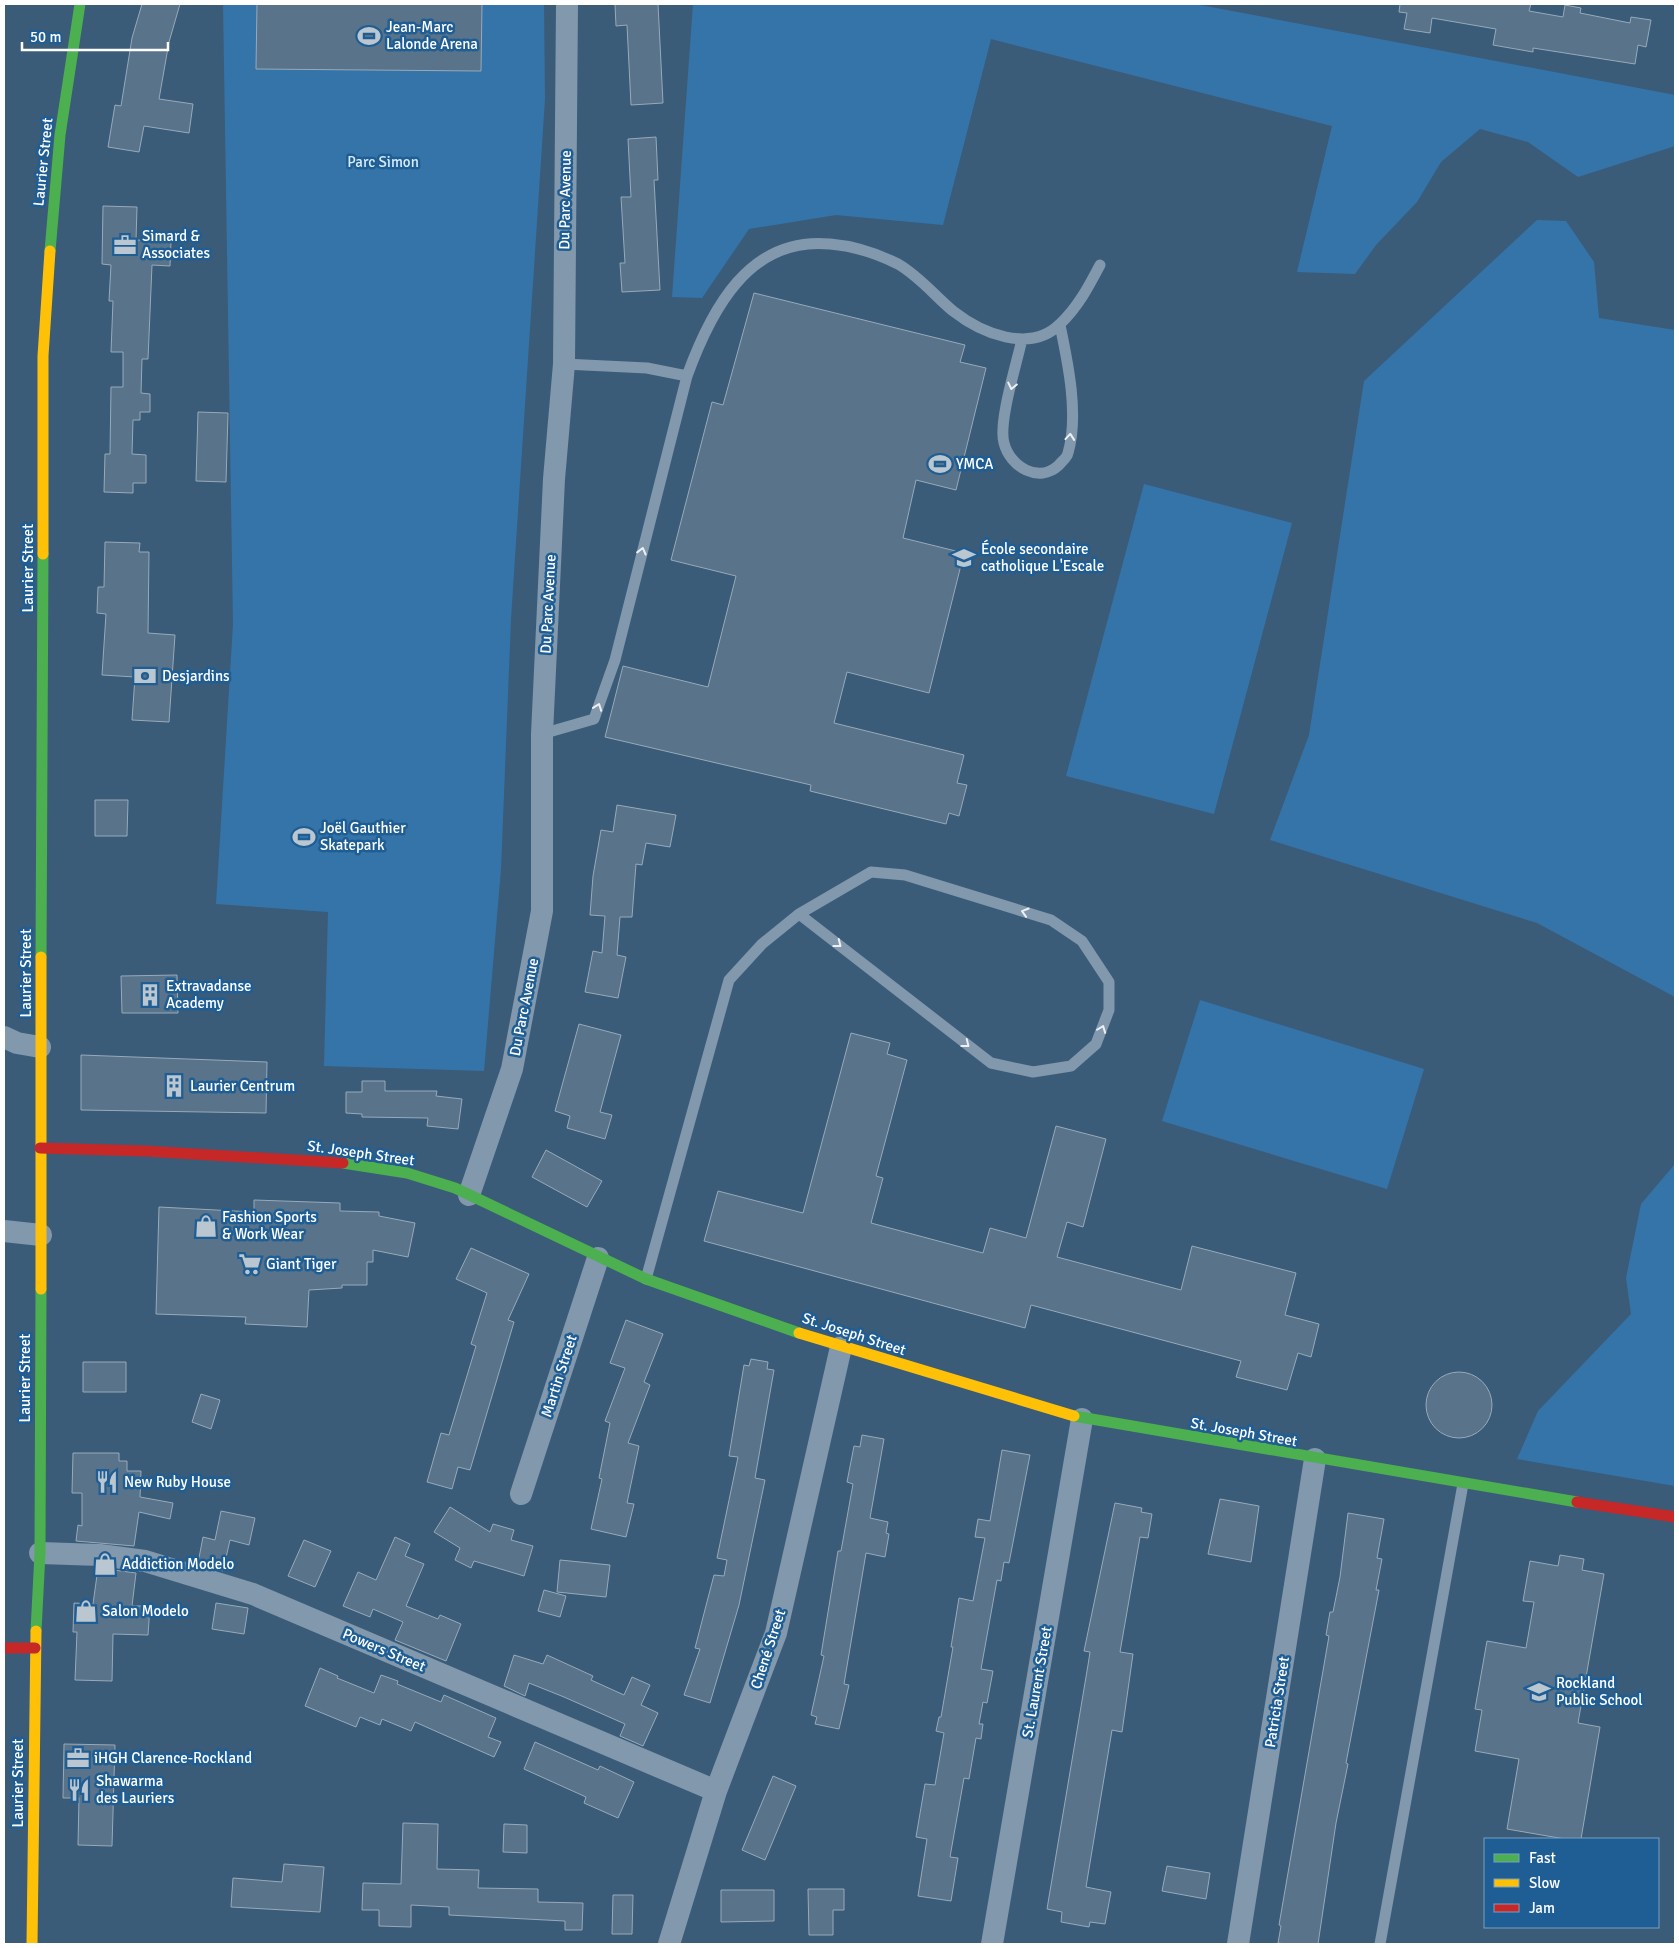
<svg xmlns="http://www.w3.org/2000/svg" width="1679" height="1948" font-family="Signika,sans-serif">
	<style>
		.green { fill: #3574a9 }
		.building { fill: #58738a; stroke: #97aaba }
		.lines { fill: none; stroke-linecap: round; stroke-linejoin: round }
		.lane { stroke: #8298ac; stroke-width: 11 }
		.street { stroke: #8298ac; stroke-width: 22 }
		.fast { stroke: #4caf50; stroke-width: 11 }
		.slow { stroke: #ffc107; stroke-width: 11 }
		.jam { stroke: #c62828; stroke-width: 11 }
		.oneway { stroke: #ecf0f3 }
		.labels { text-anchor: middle; stroke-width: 5; stroke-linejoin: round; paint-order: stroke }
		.poi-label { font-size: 15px; fill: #fff; stroke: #1f5e94; text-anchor: start }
		.street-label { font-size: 15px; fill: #fff; stroke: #1f5e94 }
		.park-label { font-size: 15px; fill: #d8ebfa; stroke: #1f5e94 }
	</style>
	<rect width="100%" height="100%" fill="#3a5c79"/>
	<!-- green -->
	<path class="green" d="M223,4H544L545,99L511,619L501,869L484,1071L324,1066L328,912L216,904L233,624Z
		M693,4H1195L1675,95V146L1578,177L1528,142L1480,129L1441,162L1417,202L1376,245L1355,274L1297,272L1332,126L991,39L943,225L836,215L749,229L702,298L672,297Z
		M1537,220L1566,221L1594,262L1599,318L1675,330V997L1537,923L1270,840L1309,735L1364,381Z
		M1144,484L1292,523L1214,814L1066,776Z
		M1200,1000L1424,1069L1387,1189L1162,1121Z
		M1675,1164V1486L1517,1459L1538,1411L1631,1314L1626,1278L1641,1204Z"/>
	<!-- building -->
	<path class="building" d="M142,4H180L169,42L159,99L193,104L189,133L144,126L139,152L108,147L115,105L121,106L132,38Z
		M257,4H482L481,71L256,69Z
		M615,4H658L663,103L631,105L627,25L616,26Z
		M1400,4H1531L1529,11L1563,17L1565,5L1581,8L1580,13L1630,23L1631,17L1651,20L1646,47L1638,45L1635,64L1533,48V52L1493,45L1496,29L1432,18L1430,33L1404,29L1407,13L1399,12Z
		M656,137L658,180H654L660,290L622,292L620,263H625L621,197H631L628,139Z
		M103,206L137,207L136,240L171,241L170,266L152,265L148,359H142L141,393L150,394V412H140V420H133L132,454L146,455V483H133V493L104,492L105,454H110L111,387H123V352H111L113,301H109L111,265L102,264Z
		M754,293L965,345L960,362L986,368L956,490L916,480L903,538L964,553L929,693L847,672L834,723L964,755L957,783L967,785L959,816L949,813L946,824L810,791L811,785L605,737L623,666L708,687L736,576L671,560L712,402L723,405Z
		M198,412L228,413L226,482L196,481Z
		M105,542L140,543L139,552H149L148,633L175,635L169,722L132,720L135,677L102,675L106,614L97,613L98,587H104Z
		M95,800H128L127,836H95Z
		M617,805L676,815L670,847L646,843L642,865L636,864L632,917H620L617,955L626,957L618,998L585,992L593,951L602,953L605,916L590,915L593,876L601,830L613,832Z
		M177,975L178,1013H122L121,976Z
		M579,1024L621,1035L600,1112L612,1115L605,1139L567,1128L570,1116L555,1111Z
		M851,1033L890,1043L887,1054L907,1060L876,1176L883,1178L871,1223L983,1253L990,1228L1026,1238L1056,1126L1106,1139L1083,1227L1067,1222L1057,1257L1181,1290L1192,1246L1296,1273L1285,1315L1319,1324L1311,1357L1298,1353L1287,1390L1236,1377L1241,1361L1031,1305L1025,1328L704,1241L718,1191L803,1213Z
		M81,1055L267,1062L266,1113L81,1110Z
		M362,1081H385V1091H437L436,1096L462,1099L458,1129L427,1126L428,1118L362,1117V1114L346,1113V1092H362Z
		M546,1150L602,1181L587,1207L532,1177Z
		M254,1200L340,1203V1211L379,1212V1216L415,1223L408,1257L373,1250V1262H367V1285H342V1288L309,1290L307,1327L245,1324L246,1317L156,1314L159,1207L254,1212Z
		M471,1248L529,1274L508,1320L514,1322L470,1470L458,1467L452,1489L427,1482L441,1433L449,1435L476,1346L471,1344L487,1293L456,1279Z
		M626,1320L663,1334L644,1382L650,1385L628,1443L639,1446L627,1503L634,1504L626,1537L591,1529L602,1479L599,1478L610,1423L605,1421L625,1368L610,1363Z
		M751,1359L768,1362L767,1369L774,1370L755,1478L765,1480L739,1605L710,1703L684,1695L700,1649L695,1648L714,1575L724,1576L727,1560L717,1558L738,1457L729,1456L744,1365L749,1366Z
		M83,1362H126V1392H83Z
		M1426 1405a33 33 0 1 1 66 0a33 33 0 1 1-66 0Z
		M201,1394L220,1400L211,1429L192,1422Z
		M862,1435L884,1439L870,1518L888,1522L886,1533L889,1534L885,1557L866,1553L844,1684L849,1685L839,1729L815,1724L817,1717L811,1715L824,1656L821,1655L838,1551H841L853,1484L847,1482L854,1446L860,1447Z
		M1002,1450L1030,1455L1009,1563L1004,1562L1001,1581L997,1580L981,1669L993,1671L987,1703L983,1702L979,1724H983L981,1739L976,1738L969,1779L964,1778L950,1857L958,1858L951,1901L918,1896L927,1839L916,1837L925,1784L935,1785L944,1733L936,1731L939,1717H941L953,1647H951L959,1598L973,1601L985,1538L975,1537L978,1519L990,1521Z
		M73,1453H119V1461H127V1471H141L140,1497L173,1503L170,1519L139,1512L134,1546L76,1541L78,1525L82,1526V1493H72Z
		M1220,1499L1259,1506L1251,1562L1208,1554Z
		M1115,1503L1142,1508L1141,1512L1152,1514L1148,1538L1140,1537L1120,1652L1133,1654L1122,1732L1112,1730L1086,1887L1111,1892L1105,1924L1090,1922L1089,1927L1061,1922L1062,1912L1047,1909L1088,1665L1090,1652L1084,1651Z
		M450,1507L490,1532L493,1524L514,1530L511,1540L533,1546L524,1576L474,1561L471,1568L455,1560L460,1548L434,1532Z
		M221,1511L255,1518L249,1545L230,1540L223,1571L198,1563L203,1537L215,1540Z
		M1348,1513L1384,1519L1377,1558L1382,1559L1376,1590H1379L1346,1763L1348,1764L1336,1823L1318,1944H1286L1278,1943L1281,1926L1279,1925L1329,1636L1326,1635L1330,1612H1333L1340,1577Z
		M395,1537L410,1544L405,1556L424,1564L406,1606L438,1619L440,1615L461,1624L446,1661L395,1640L403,1622L373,1609L370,1617L343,1606L358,1572L376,1580Z
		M304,1540L331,1551L315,1587L288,1576Z
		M1560,1555L1584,1559L1582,1570L1604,1574L1578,1723L1600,1727L1581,1839H1565L1507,1829L1519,1759L1475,1751L1482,1710L1475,1709L1487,1641L1526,1648L1534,1602L1523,1601L1530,1561L1558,1566Z
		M560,1560L610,1565L606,1597L557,1592Z
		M98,1568L136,1573L132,1606H150L148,1635L113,1634L112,1681L75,1680L77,1632H73L74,1603L93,1604Z
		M544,1590L566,1596L560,1617L538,1611Z
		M216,1603L248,1608L244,1634L212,1629Z
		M514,1655L543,1664L547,1655L593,1676L591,1680L624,1695L632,1677L650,1685L641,1705L658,1713L643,1746L620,1736L625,1724L564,1697L529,1683L525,1696L504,1686Z
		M320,1668L338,1676L337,1678L374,1693L381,1675L398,1681L397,1684L441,1702L444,1695L496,1718L488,1737L501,1742L494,1757L415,1722L411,1731L382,1719L380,1725L360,1717L356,1727L305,1706Z
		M535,1742L598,1770L600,1766L634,1782L618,1818L584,1803L586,1797L524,1769Z
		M64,1744L115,1745L112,1846L78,1845L79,1798H63Z
		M773,1776L796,1786L765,1860L742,1850Z
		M403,1823L438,1824L437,1869L479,1870L478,1888L538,1889V1902L583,1903L582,1930H565V1921L449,1915V1907L411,1905V1927L379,1926V1910H362L363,1883L401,1884Z
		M504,1824L527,1825V1853L503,1852Z
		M284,1864L324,1867L320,1912L231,1907L233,1878L282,1882Z
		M1167,1866L1210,1873L1206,1899L1162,1891Z
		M808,1889H844V1910H833V1935H809Z
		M721,1890H774V1921L721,1922Z
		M613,1895H633L632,1934H612Z"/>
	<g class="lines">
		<!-- lane -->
		<path class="lane" d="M1022,339C1017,363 998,422 1004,443C1010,467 1039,484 1059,465C1062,461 1067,458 1068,453C1079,415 1068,363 1060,325
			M564,364L647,368L687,376
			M542,734L594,719L615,660L687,376C711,310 749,236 830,244C854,246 876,253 898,264C919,276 935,296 953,311C981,333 1030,354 1060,324C1078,307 1089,286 1100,265
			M646,1279L729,980L762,944L799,914L871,872L905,875L1051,920L1082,941L1109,982V1010L1096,1044L1071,1066L1033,1072L991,1063L799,914
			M1380,1944L1463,1484"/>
		<!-- street -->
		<path class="street" d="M4,1037L17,1043L40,1047
			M469,1195L512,1069L542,911V734L554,479L564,364L567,4
			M4,1231L41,1235
			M521,1494L598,1258
			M40,1553L100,1555L145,1561L253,1594L716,1791
			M669,1944L716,1791L776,1633L841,1347
			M992,1944L1082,1419
			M1238,1944L1315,1459"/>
		<!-- fast -->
		<path class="fast" d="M50,251L60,135L80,4
			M41,957L43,554
			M343,1163L407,1173L455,1188L646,1279L799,1333
			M1074,1416L1577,1502
			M36,1631L40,1553L41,1289"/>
		<!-- slow -->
		<path class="slow" d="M43,554V356L50,251
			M41,1289V957
			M799,1333L1074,1416
			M32,1944L36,1631"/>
		<!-- jam -->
		<path class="jam" d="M40,1148L145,1151L343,1163
			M1577,1502L1675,1517
			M4,1648H35"/>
	</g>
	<!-- one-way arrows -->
	<defs><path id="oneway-chevron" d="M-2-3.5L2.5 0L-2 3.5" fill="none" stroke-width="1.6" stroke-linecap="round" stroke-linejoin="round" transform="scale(1.25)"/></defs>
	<g class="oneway">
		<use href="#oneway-chevron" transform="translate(1012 386) rotate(102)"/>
		<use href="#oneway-chevron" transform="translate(1070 437) rotate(-85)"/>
		<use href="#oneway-chevron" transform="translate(642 551) rotate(-76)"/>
		<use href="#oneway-chevron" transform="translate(598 707) rotate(-70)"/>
		<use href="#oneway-chevron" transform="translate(1025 912) rotate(-163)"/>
		<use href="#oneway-chevron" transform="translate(838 944) rotate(38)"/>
		<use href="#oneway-chevron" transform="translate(1102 1029) rotate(-69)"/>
		<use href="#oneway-chevron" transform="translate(966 1044) rotate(38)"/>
	</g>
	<!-- icons -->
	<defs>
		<symbol id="stadium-bare" viewBox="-9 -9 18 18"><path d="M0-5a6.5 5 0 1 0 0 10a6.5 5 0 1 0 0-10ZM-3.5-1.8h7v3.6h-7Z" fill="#bac6d0" stroke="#1f5e94" stroke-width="2.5" paint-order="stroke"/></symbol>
		<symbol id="office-bare" viewBox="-9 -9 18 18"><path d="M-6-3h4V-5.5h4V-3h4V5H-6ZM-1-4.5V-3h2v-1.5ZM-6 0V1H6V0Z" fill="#bac6d0" stroke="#1f5e94" stroke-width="2.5" paint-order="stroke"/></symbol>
		<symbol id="school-bare" viewBox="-9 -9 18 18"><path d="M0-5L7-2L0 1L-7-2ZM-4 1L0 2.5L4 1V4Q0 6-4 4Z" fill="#bac6d0" stroke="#1f5e94" stroke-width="2.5" paint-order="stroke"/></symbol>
		<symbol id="bank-bare" viewBox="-9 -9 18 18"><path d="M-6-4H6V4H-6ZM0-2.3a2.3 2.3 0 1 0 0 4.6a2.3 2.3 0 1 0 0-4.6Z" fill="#bac6d0" stroke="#1f5e94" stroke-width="2.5" paint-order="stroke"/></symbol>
		<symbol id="building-bare" viewBox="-9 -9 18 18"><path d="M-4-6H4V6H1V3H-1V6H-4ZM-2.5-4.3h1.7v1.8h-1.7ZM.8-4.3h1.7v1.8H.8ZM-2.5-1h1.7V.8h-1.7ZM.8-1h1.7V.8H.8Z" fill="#bac6d0" stroke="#1f5e94" stroke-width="2.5" paint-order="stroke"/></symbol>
		<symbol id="shop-bare" viewBox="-9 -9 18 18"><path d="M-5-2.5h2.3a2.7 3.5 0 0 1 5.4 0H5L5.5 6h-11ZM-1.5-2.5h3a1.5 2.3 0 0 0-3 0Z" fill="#bac6d0" stroke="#1f5e94" stroke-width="2.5" paint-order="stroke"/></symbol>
		<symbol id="supermarket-bare" viewBox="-9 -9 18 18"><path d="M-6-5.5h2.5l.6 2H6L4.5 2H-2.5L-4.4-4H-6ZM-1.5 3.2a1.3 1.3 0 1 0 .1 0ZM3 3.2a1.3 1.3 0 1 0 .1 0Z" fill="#bac6d0" stroke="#1f5e94" stroke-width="2.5" paint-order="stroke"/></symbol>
		<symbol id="restaurant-bare" viewBox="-9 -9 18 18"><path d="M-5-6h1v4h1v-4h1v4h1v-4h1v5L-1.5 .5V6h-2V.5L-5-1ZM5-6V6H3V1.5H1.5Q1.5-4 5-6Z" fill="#bac6d0" stroke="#1f5e94" stroke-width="2.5" paint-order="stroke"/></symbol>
	</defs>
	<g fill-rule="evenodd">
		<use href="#stadium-bare" x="353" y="20" width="32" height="32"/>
		<use href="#office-bare" x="109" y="229" width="32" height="32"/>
		<use href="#stadium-bare" x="924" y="448" width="32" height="32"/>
		<use href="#school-bare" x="948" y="542" width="32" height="32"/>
		<use href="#bank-bare" x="129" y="660" width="32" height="32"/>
		<use href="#stadium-bare" x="288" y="821" width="32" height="32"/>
		<use href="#building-bare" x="134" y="979" width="32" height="32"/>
		<use href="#building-bare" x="158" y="1070" width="32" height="32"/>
		<use href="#shop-bare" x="190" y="1210" width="32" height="32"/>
		<use href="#supermarket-bare" x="234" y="1248" width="32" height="32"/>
		<use href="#restaurant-bare" x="91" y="1466" width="32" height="32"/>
		<use href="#shop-bare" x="89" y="1548" width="32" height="32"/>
		<use href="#shop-bare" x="70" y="1595" width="32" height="32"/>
		<use href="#school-bare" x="1523" y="1676" width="32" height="32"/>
		<use href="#office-bare" x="62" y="1742" width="32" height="32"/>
		<use href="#restaurant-bare" x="63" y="1774" width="32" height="32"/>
	</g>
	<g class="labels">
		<!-- poi labels -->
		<g class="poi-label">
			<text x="386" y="32">Jean-Marc<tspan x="386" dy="17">Lalonde Arena</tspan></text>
			<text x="142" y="241">Simard &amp;<tspan x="142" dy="17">Associates</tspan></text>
			<text x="956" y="469">YMCA</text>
			<text x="981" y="554">École secondaire<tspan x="981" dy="17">catholique L'Escale</tspan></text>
			<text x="162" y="681">Desjardins</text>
			<text x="320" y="833">Joël Gauthier<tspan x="320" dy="17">Skatepark</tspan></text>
			<text x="166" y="991">Extravadanse<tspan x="166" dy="17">Academy</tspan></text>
			<text x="190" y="1091">Laurier Centrum</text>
			<text x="222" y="1222">Fashion Sports<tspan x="222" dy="17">&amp; Work Wear</tspan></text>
			<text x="266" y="1269">Giant Tiger</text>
			<text x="124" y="1487">New Ruby House</text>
			<text x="122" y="1569">Addiction Modelo</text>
			<text x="102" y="1616">Salon Modelo</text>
			<text x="1556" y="1688">Rockland<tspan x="1556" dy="17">Public School</tspan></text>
			<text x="94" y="1763">iHGH Clarence-Rockland</text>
			<text x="96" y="1786">Shawarma<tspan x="96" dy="17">des Lauriers</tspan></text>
		</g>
		<!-- street labels -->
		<g class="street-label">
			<text transform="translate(43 162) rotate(-84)" y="5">Laurier Street</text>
			<text transform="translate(565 200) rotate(-89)" y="5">Du Parc Avenue</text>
			<text transform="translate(28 568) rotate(-90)" y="5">Laurier Street</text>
			<text transform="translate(548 604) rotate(-87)" y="5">Du Parc Avenue</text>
			<text transform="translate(26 973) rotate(-90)" y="5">Laurier Street</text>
			<text transform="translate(524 1007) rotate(-79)" y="5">Du Parc Avenue</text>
			<text transform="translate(361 1153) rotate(8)" y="5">St. Joseph Street</text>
			<text transform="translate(854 1334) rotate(18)" y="5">St. Joseph Street</text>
			<text transform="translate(559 1376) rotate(-72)" y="5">Martin Street</text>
			<text transform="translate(25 1378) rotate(-90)" y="5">Laurier Street</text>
			<text transform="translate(1244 1432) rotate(10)" y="5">St. Joseph Street</text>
			<text transform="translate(768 1649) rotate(-72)" y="5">Chené Street</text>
			<text transform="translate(384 1650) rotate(23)" y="5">Powers Street</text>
			<text transform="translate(1037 1682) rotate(-80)" y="5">St. Laurent Street</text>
			<text transform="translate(1277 1702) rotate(-81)" y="5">Patricia Street</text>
			<text transform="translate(18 1783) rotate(-90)" y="5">Laurier Street</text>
		</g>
		<!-- park labels -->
		<g class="park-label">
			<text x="383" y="167">Parc Simon</text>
		</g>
	</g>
	<!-- border -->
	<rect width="1679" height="1948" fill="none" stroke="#ffffff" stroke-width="10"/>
	<!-- legend -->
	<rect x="1484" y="1838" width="175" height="90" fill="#1f5e94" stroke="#799ebf"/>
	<rect x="1494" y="1854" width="25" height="8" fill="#4caf50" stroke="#799ebf"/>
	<text x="1529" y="1863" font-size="15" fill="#ffffff">Fast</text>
	<rect x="1494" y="1879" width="25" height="8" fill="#ffc107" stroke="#799ebf"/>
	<text x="1529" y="1888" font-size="15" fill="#ffffff">Slow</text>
	<rect x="1494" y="1904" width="25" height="8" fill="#c62828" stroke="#799ebf"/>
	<text x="1529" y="1913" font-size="15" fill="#ffffff">Jam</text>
	<!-- scale -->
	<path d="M22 42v8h146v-8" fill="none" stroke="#ffffff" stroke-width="2.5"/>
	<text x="30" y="42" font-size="15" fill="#ffffff" stroke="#1f5e94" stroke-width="4" paint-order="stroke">50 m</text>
</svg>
